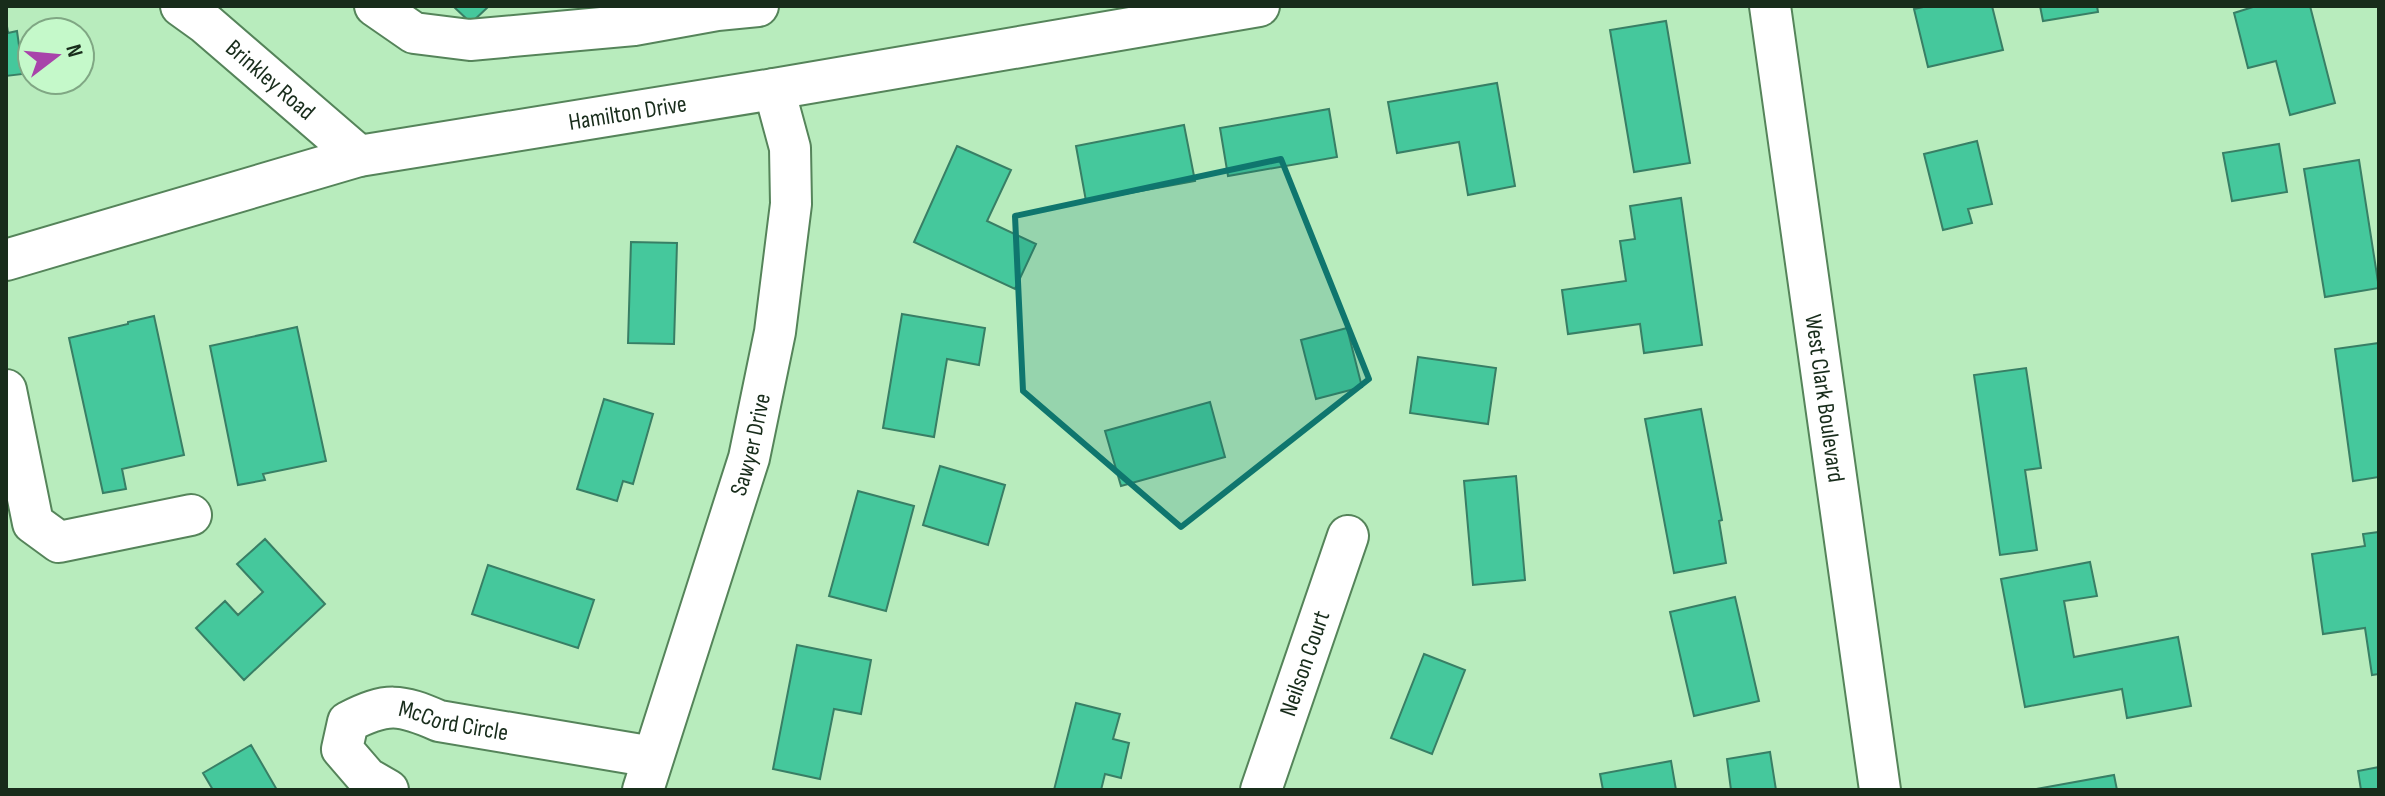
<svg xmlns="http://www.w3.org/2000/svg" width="2385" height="796" font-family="'Sofia Sans Condensed',sans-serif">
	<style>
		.building { fill: #45c89c; stroke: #387f65; stroke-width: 2 }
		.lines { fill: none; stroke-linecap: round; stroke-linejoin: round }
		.minor-casing { stroke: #55845a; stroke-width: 44 }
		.minor { stroke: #fff; stroke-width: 40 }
		.marked { fill: #0f766e; fill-opacity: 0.2; stroke: #0f766e; stroke-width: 6; stroke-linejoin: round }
		.labels { text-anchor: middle; stroke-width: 6; stroke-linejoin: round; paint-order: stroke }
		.street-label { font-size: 24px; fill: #182c1b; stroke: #c5f9ca }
	</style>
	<rect width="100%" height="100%" fill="#b8ecbd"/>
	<!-- building -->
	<path class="building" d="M453,6H489L471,23Z
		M1928,6H1992L2003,50L1928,67L1914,9Z
		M2040,6H2097L2098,12L2043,21Z
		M2256,6H2310L2335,103L2290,115L2276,61L2248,68L2234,13Z
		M6,20L8,33L17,31L23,74L6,76Z
		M1666,21L1690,163L1634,172L1610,30Z
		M1497,83L1515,186L1468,195L1459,142L1397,153L1388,102Z
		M1329,109L1337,157L1228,176L1220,128Z
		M1184,125L1195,181L1086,201L1076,146Z
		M1977,141L1992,204L1968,209L1972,223L1943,230L1924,154Z
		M2279,144L2287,192L2232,201L2223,153Z
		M957,146L1011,170L987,221L1036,244L1015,289L914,242Z
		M2359,160L2379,288L2325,297L2304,169Z
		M1681,198L1702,345L1644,353L1640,324L1568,334L1562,290L1626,281L1620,241L1635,239L1630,206Z
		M631,242L677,243L674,344L628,343Z
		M902,314L985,328L979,365L947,359L934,437L883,428Z
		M154,316L184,455L122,469L126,489L103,493L69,338L128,324V322Z
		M297,327L326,461L263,474L265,480L238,485L210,346Z
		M1347,328L1362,387L1316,399L1301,340Z
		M2379,343V477L2353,481L2335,349Z
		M1418,357L1496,368L1488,424L1410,413Z
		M2026,368L2041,468L2025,470L2037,550L2000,555L1974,375Z
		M604,399L653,414L633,484L623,481L617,501L577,489Z
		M1210,402L1225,457L1121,486L1105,431Z
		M1701,409L1722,520L1719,521L1726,563L1674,573L1645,419Z
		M940,466L1005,485L988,545L923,525Z
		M1516,476L1525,580L1473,585L1464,481Z
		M858,491L914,506L886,611L829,596Z
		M2379,532V674L2372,675L2365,628L2323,634L2312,554L2365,546L2363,534Z
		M265,539L325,604L244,680L196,628L225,601L238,615L263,592L237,564Z
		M2090,562L2097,596L2064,601L2074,657L2178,637L2191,706L2127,718L2122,689L2025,707L2001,579Z
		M488,565L594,600L578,648L472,614Z
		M1735,597L1759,701L1694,716L1670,612Z
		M797,645L871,660L861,714L834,709L820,779L773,769Z
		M1424,654L1465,670L1432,754L1391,738Z
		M1076,703L1120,714L1113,739L1129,743L1121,778L1105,774L1101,790H1054Z
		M251,745L277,790H213L203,773Z
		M1770,752L1776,790H1731L1727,759Z
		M1671,761L1676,790H1603L1600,774Z
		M2379,767V790H2361L2358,771Z
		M2114,775L2117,790H2030Z"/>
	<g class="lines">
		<defs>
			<g id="minor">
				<path id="s1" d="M181,6L206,24L359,156"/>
				<path d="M375,6L414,33L470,40L634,25L717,10L758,6"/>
				<path id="s2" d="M1770,6L1880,790"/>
				<path id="s3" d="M6,260L359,156L774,89L1259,6"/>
				<path d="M6,390L33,523L59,542L191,515"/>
				<path id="s4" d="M388,790L367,778L342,749L348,722C387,702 400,704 439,721L653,757"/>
				<path id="s5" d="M643,790L749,458L775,332L791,204L790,148L774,89"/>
				<path id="s6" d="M1261,790L1348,536"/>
			</g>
		</defs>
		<!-- minor casing -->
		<use href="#minor" class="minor-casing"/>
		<!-- minor -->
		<use href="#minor" class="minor"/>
	</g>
	<!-- marked area -->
	<path class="marked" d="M1281,159L1369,379L1181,527L1023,391L1015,216Z"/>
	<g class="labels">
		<!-- street labels -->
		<g class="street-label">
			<text dy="8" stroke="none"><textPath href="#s1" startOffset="116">Brinkley Road</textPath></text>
			<text dy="8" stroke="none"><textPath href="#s3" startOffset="640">Hamilton Drive</textPath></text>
			<text dy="8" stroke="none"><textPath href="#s2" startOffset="396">West Clark Boulevard</textPath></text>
			<text dy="8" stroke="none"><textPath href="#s5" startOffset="362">Sawyer Drive</textPath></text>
			<text dy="8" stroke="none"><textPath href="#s6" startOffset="134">Neilson Court</textPath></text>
			<text dy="8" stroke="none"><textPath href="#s4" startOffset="200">McCord Circle</textPath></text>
		</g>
	</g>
	<!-- border -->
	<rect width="2385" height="796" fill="none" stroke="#182c1b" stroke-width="16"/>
	<!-- north arrow -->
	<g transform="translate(56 56) rotate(74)"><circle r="38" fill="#c5f9ca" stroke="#80a784" stroke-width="2"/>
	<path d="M0-6L14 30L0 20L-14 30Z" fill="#a844aa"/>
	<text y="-12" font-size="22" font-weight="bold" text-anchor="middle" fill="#182c1b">N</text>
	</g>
</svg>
